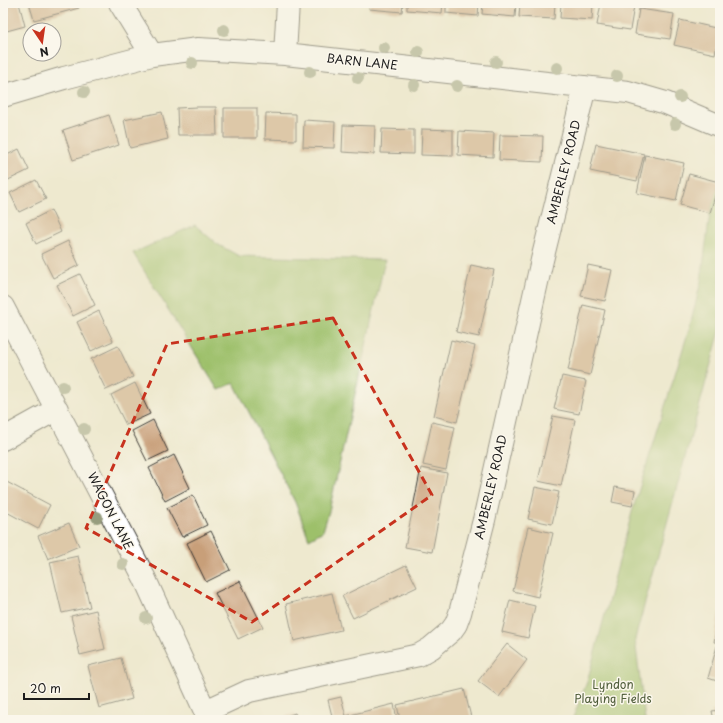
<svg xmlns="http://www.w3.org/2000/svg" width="723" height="723" font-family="'Playpen Sans',sans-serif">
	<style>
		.green { fill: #9dc06a; stroke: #5c6e43 }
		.building { fill: #c89f79 }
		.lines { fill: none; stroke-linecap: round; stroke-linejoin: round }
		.minor-casing { stroke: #3c3b37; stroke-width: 24 }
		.minor { stroke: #fff; stroke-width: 22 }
		.tree { fill: #979d7e }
		.marked { fill: none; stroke: #c8321e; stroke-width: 3; stroke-dasharray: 8 5; stroke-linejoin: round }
		.labels { text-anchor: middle; stroke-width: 3; stroke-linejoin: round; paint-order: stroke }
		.street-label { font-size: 12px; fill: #1c1c1c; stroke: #fbf7ec }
		.park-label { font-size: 12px; fill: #505e3b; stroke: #fbf7ec }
	</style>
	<rect width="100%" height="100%" fill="#fbf7ec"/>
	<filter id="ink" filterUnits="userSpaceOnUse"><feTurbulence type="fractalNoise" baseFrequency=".025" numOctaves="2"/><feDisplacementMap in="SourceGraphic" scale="8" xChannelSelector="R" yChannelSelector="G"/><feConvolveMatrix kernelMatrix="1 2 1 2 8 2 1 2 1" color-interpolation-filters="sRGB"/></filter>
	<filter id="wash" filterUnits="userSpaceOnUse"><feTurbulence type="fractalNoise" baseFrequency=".012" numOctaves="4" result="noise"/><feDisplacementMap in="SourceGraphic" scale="16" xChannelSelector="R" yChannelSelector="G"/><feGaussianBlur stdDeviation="0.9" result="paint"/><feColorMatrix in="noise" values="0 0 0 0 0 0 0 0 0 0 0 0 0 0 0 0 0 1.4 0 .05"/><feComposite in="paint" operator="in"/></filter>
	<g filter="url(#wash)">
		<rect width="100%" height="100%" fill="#eee9cf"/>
		<!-- green -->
		<path class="green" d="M720,179V331L635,639L645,720H572L587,682L632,512L690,326L701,281L710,213Z
			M195,225L217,244L239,256L385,260L329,511L323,531L309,539L295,502L234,383L218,390L133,253Z"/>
		<g id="blocks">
			<!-- building -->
			<path class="building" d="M3,3H19L25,26L3,32Z
				M29,3H77L79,8L34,20Z
				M370,3H403L402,12L369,9Z
				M407,3H443L442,13L407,10Z
				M446,3H479L478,16L446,13Z
				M483,3H516L515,17L482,14Z
				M520,3H555L554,19L519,17Z
				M561,3H593L592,20L560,18Z
				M601,3H614L634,6L630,30L597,25Z
				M639,9L674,14L670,39L635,34Z
				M680,20L720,29L715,54L674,45Z
				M197,107H216L217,135H178L177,108Z
				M224,108H257V138H224Z
				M162,112L168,139L130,148L124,120Z
				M266,113L296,114V140L265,139Z
				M109,115L119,145L73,160L63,130Z
				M304,120L335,122L334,148L303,147Z
				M343,125L375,126L374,154L342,152Z
				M382,129L414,130V154L381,153Z
				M422,129L453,130V156L421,155Z
				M459,131L494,133L493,157L458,155Z
				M500,135L543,136L542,162L499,160Z
				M596,144L644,154L637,181L590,171Z
				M19,149L29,170L4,182L3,157Z
				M645,155L684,163L676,201L637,193Z
				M689,174L719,182L710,213L680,205Z
				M36,180L46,199L19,212L10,193Z
				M51,210L61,232L36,244L26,223Z
				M68,241L79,265L53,278L41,254Z
				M471,265L494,270L479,337L456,332Z
				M588,265L612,270L605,301L581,296Z
				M80,274L95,305L73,316L57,285Z
				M583,305L605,310L590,375L568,370Z
				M99,311L113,341L91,351L77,322Z
				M451,340L475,346L457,422L434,416Z
				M118,346L133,377L106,390L91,359Z
				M562,376L586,381L579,414L554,409Z
				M135,383L150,414L126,425L111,395Z
				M553,416L575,420L561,486L538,481Z
				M153,420L168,451L147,461L132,431Z
				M432,422L455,427L446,470L423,465Z
				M174,455L190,488L165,501L149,468Z
				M421,468L447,473L432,552L405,547Z
				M3,480L50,505L38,529L3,510Z
				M535,487L559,492L552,524L528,519Z
				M615,487L635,491L632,506L612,502Z
				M193,495L207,525L182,537L167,508Z
				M69,523L79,546L48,559L38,536Z
				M528,527L553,533L538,597L513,591Z
				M211,531L230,570L206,582L187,543Z
				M78,556L90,607L62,613L50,562Z
				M406,565L417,587L353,618L342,596Z
				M240,581L263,627L238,639L215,593Z
				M332,593L341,630L294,641L286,604Z
				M510,600L535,606L528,638L502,632Z
				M96,610L105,649L80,655L71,616Z
				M719,613H720V643L714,642Z
				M507,644L527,660L499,697L478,681Z
				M717,646L720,647V682L708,678Z
				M121,658L132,699L99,708L88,666Z
				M464,689L471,717L459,720H400L397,705Z
				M341,697L346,716L394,704L397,720H333L328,700Z
				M720,710V720H714L712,711Z
				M295,713L298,720H276Z"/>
		</g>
	</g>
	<g filter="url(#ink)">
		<use href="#blocks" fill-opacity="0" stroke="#3c3b37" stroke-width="1"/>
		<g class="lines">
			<defs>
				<path id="minor" d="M120,3L152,55
					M285,54L288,3
					M3,96L64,78L152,55L198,49L285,54L628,92L666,103L720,126
					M3,307L144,577L209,720
					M3,439L57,409
					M206,711L249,691L419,655L431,648L451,631L456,624L460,613L484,520L542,260L585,87"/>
			</defs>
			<!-- minor casing -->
			<use href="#minor" class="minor-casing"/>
			<!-- minor -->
			<use href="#minor" class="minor"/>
		</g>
		<!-- trees -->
		<g class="tree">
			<circle cx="224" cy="30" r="6"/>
			<circle cx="384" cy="48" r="6"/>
			<circle cx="418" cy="52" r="6"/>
			<circle cx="496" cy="62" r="6"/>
			<circle cx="192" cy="63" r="6"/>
			<circle cx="557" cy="68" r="6"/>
			<circle cx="310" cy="72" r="6"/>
			<circle cx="617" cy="76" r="6"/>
			<circle cx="358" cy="78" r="6"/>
			<circle cx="414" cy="85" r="6"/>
			<circle cx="457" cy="86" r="6"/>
			<circle cx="84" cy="92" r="6"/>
			<circle cx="680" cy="97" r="6"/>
			<circle cx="675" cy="124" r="6"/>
			<circle cx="63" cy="387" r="6"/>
			<circle cx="84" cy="429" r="6"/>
			<circle cx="97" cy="517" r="6"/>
			<circle cx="123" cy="564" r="6"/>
			<circle cx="146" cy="618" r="6"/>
		</g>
	</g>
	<!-- marked area -->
	<path d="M0 0H723V723H0ZM333,318L432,495L252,622L86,528L167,344Z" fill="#eee9cf" fill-opacity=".55" fill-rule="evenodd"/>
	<path class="marked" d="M333,318L432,495L252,622L86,528L167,344Z"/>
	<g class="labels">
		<!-- street labels -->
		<g class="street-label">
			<text transform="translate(362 62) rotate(6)" y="4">BARN LANE</text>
			<text transform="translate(564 172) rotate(-76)" y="4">AMBERLEY ROAD</text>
			<text transform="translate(491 487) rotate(-77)" y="4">AMBERLEY ROAD</text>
			<text transform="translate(110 511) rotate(63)" y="4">WAGON LANE</text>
		</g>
		<!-- park labels -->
		<g class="park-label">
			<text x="613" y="689">Lyndon<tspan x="613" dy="14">Playing Fields</tspan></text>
		</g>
	</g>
	<!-- margin -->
	<rect width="723" height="723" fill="none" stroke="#fbf7ec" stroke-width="16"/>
	<!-- north arrow -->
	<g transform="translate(42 42) rotate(167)"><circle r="19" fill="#fbf7ec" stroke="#a29f99"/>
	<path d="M0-3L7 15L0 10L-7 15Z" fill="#c8321e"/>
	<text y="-6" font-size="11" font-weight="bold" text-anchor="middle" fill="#1c1c1c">N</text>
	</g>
	<!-- scale -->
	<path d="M24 693v6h65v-6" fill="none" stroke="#1c1c1c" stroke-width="2"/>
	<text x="30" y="693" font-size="12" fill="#1c1c1c" stroke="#fbf7ec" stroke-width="3" paint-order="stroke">20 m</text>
</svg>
